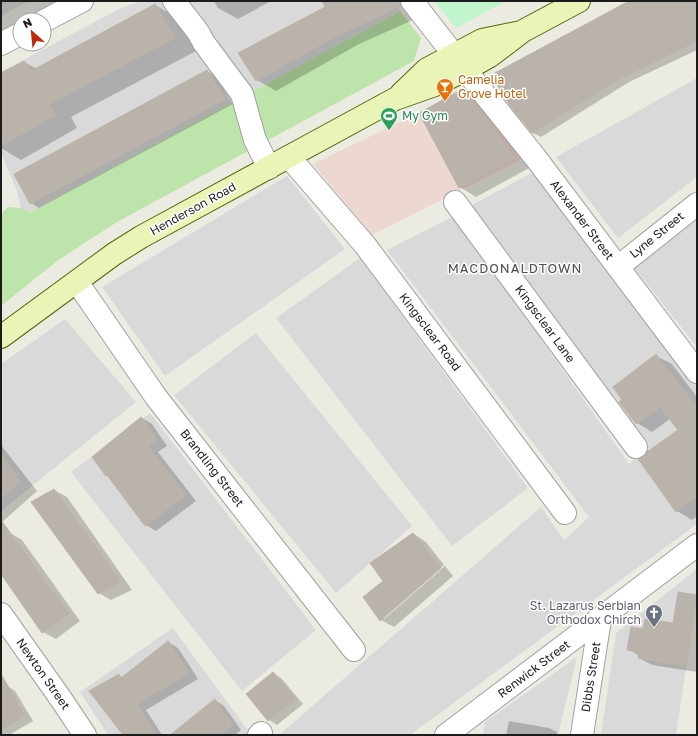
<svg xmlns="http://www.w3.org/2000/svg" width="698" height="736" font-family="'Golos Text',sans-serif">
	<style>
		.residential { fill: #dad9d9 }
		.commercial { fill: #edd7d1 }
		.grass { fill: #bde4aa }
		.park { fill: #c0f5cd }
		.shadow { fill: #0003 }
		.building { fill: #b9b3ac; stroke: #bdb4a5 }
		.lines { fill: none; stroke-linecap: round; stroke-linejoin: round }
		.street-casing { stroke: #a0a0a0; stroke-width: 24 }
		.secondary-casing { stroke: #516a0b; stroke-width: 24 }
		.street { stroke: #fff; stroke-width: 22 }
		.secondary { stroke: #e8f5b7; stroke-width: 22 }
		.labels { text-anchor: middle; stroke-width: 3; stroke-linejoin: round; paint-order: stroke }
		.food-label { font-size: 12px; fill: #c56008; stroke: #fff; text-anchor: start }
		.leisure-label { font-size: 12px; fill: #27864d; stroke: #fff; text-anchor: start }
		.street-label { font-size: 12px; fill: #1c1c1c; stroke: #fff }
		.worship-label { font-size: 12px; fill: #5b616d; stroke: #fff; text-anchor: end }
		.neighbourhood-label { font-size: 13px; letter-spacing: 1px; fill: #4f4f4f; stroke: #fff }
	</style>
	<rect width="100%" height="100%" fill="#ecebe2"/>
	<!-- residential -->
	<path class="residential" d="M1,1H29L1,16Z
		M141,1H392L400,11L31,212L21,208L16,188L1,153V72L121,8Z
		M697,78V177L618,238L556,157Z
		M537,170L697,382V524L410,735H279L541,507L564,540L589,517L387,250L454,216L629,464L649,444L472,205Z
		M287,176L345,249L165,376L102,287Z
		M697,218V347L632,265Z
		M360,258L528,488L452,546L276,318Z
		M65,319L136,402L1,511V364Z
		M256,333L412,526L336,593L174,395Z
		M150,413L316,630L242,691L71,472Z
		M697,569V596L676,735H601L616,633Z
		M173,628L249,732L246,735H108L80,692Z
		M577,657L558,735H483L485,722Z"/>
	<!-- commercial -->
	<path class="commercial" d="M468,89L522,159L372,235L313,164Z"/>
	<!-- grass -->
	<path class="grass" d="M400,11L421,38L414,61L117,222L57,261L1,306V214L8,207L21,208L31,212Z"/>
	<!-- park -->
	<path class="park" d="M434,1H506L456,28Z"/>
	<!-- shadow -->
	<path class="shadow" d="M1,1H72L38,20H20V30L1,41Z
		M214,1H271L238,19L218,8Z
		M323,1H398L413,20L359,44L276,91L257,80L326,7Z
		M631,1H697V50L629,82L541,137L533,133L511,106Z
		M155,5L178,18L196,51L71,117L77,128L21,160L1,148V75L24,62L37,69Z
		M207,71L215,76L233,104L39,208L31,203Z
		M465,93L481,103L531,167L476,197L460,187Z
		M656,356L672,364L697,397V516L692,520L677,511L644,458L679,430L670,419L652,432L637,423Z
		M142,418L152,424L167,446L158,452L196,501L156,531L146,525L109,476L93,457Z
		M1,445L37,491L1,523Z
		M54,490L67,497L132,590L111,600L99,593Z
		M10,533L22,540L80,621L56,639L43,632L1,572V539Z
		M414,534L426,542L444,565L384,616V619L445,566L453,576L394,627L381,620L384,581Z
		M679,593L697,596V672L652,665L639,658L640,656L628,649L644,631L674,624Z
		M168,642L178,648L198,679L146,710L162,735H124L119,675L123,678Z
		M273,673L281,678L303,704L277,725L269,720Z
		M7,686L15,691L33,721L9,735H1V688Z
		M215,700L224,706L241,730L235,735H172Z
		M509,721L549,728L557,732V735H506Z"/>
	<!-- building -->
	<path class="building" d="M322,1H400L401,6L340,34L256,81L238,53L325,7Z
		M629,1H697V41L621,78L532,133L510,106L495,81V73Z
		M155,4L175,38L49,104L55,115L1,146V73L24,61L31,71Z
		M207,70L225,99L30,204L14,174Z
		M457,92H465L515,158L459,188L419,113Z
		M656,354L697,408V496L676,512L638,459L644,457L647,452L678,430L660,407L636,424L619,402L622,400L613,387Z
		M141,417L157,440L148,446L186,495L145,526L107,475L106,476L92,457Z
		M1,455L21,481L1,499Z
		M54,489L121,582L98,594L31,502Z
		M1,520L69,614L42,633L1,574Z
		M413,533L441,568L380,621L363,597L383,581L370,563Z
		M678,592L697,595L686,666L638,658L639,652L627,650L631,627L643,629L645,619L673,623Z
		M168,641L189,673L137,704L156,735H123L89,691L119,674L121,678Z
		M273,672L295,699L268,721L246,694Z
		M1,674L25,716L1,730Z
		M215,699L233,725L219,735H170Z"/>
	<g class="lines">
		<defs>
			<path id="street" d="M174,1L198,32L204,43L242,94L255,140L269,168
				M412,1L454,55
				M44,21L82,1
				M1,44L20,34
				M467,69L474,81L535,157L697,372
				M289,157L365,245L565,513
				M455,202L636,447
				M618,267L697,204
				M77,282L156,397L354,650
				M1,614L61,699L85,735
				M259,735L261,733
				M446,735L697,545
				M582,735L600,619"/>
			<path id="secondary" d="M401,94L427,69L482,40L516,33
				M1,337L114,254L141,237L395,99L435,85L467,69L490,56L523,31L579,1"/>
		</defs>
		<!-- street casing -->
		<use href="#street" class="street-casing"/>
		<!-- secondary casing -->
		<use href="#secondary" class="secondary-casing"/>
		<!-- street -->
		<use href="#street" class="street"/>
		<!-- secondary -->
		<use href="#secondary" class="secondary"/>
	</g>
	<!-- icons -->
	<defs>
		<symbol id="bar-pin" viewBox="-11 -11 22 30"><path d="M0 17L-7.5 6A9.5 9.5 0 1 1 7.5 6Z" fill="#e8710a" stroke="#fff"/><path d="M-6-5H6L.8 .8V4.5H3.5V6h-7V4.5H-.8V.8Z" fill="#fff"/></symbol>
		<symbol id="stadium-pin" viewBox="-11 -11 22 30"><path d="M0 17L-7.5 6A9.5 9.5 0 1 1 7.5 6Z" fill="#2e9e5b" stroke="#fff"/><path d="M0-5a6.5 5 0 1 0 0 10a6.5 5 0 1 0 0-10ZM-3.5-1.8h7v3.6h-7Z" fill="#fff"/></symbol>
		<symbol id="church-pin" viewBox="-11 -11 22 30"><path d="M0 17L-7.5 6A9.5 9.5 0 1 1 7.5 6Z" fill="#6b7280" stroke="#fff"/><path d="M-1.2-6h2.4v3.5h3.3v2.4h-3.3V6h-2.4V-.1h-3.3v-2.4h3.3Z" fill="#fff"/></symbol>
	</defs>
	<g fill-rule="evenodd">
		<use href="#bar-pin" x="435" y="77" width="20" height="27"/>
		<use href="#stadium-pin" x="379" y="106" width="20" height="27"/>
		<use href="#church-pin" x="644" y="603" width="20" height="27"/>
	</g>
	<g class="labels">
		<!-- food labels -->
		<g class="food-label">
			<text x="458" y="84">Camelia<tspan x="458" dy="14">Grove Hotel</tspan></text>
		</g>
		<!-- leisure labels -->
		<g class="leisure-label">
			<text x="402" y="120">My Gym</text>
		</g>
		<!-- street labels -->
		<g class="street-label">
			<text transform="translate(193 209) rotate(-29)" y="4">Henderson Road</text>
			<text transform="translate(582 220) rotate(53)" y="4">Alexander Street</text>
			<text transform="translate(657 235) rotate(-39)" y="4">Lyne Street</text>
			<text transform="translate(545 324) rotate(54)" y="4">Kingsclear Lane</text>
			<text transform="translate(430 332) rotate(53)" y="4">Kingsclear Road</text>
			<text transform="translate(212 468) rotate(52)" y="4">Brandling Street</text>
			<text transform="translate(534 669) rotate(-37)" y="4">Renwick Street</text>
			<text transform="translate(43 674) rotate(55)" y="4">Newton Street</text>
			<text transform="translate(591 677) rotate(-81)" y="4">Dibbs Street</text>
		</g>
		<!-- worship labels -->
		<g class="worship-label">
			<text x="641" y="610">St. Lazarus Serbian<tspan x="641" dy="14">Orthodox Chirch</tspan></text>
		</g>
		<!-- neighbourhood labels -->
		<g class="neighbourhood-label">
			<text x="515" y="273">MACDONALDTOWN</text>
		</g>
	</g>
	<!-- border -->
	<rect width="698" height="736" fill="none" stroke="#1c1c1c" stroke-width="4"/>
	<!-- north arrow -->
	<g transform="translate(32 32) rotate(333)"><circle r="19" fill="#ffffff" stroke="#a4a4a4"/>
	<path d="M0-3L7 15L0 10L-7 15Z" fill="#bb280c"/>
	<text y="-6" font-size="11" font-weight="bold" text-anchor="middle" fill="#1c1c1c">N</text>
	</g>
</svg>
